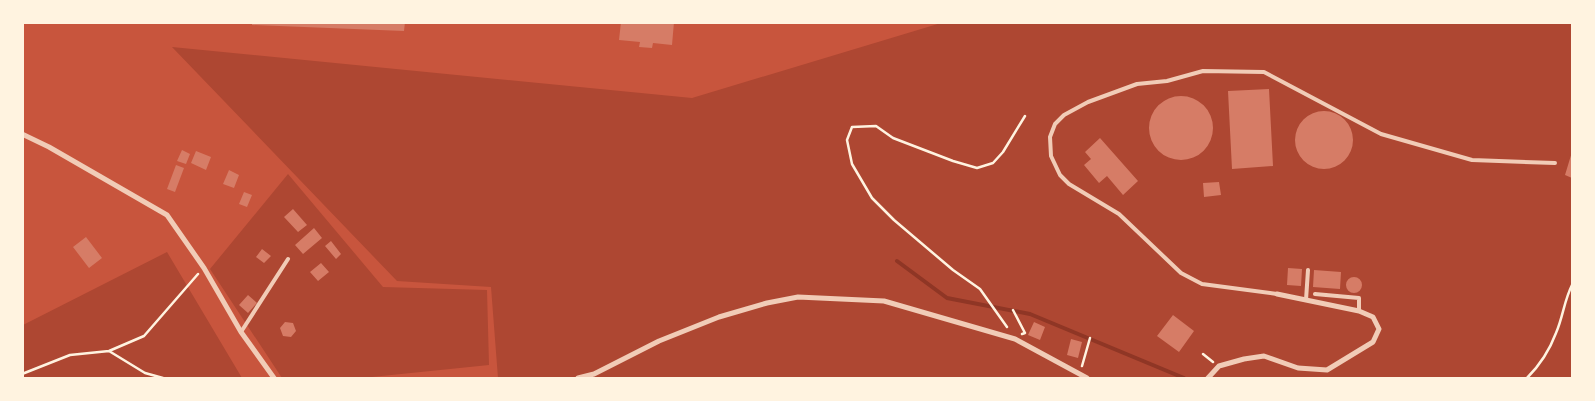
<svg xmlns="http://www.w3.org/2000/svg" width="1595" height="401" font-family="Figtree,sans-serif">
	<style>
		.green { fill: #ae4732 }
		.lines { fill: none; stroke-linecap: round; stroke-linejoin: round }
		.stream { stroke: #8f3625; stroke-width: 4 }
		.building { fill: #d67c66 }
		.path { stroke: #fff3e0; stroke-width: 2.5 }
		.service { stroke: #f1ccb7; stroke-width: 4 }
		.minor { stroke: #f1ccb7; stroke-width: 5 }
	</style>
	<rect width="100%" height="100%" fill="#c8553d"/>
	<!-- green -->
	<path class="green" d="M941,23H1572V378H498L491,287L397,281L172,47L692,98Z
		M288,174L383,287L487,290L489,365L362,378H282L210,269Z
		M167,252L242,378H23V325Z"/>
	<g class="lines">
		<!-- stream -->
		<path class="stream" d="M897,261L947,298L1030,314L1184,378"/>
	</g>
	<!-- building -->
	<path class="building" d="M252,22H405L404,31L252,25Z
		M621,22H674L672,45L653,43L652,48L639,47L640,42L619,40Z
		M1269,89L1273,166L1232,169L1228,91Z
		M1149 128a32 32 0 1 1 64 0a32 32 0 1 1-64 0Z
		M1295 140a29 29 0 1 1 58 0a29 29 0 1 1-58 0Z
		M1100,138L1138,181L1123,195L1107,176L1099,183L1084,165L1091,159L1085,152Z
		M182,150L190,154L186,164L177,161Z
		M196,151L211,157L206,170L191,163Z
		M1572,152V178L1565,175Z
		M176,165L184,168L175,192L167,189Z
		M229,170L239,175L234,188L223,184Z
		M1219,182L1221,195L1204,197L1203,183Z
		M244,192L252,195L247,207L239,204Z
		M293,209L307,225L298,232L284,217Z
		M314,228L322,238L303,254L295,245Z
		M86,237L102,258L89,268L73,247Z
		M331,241L341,254L336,259L325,246Z
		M262,249L271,256L264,263L256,257Z
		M321,263L329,272L318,281L310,272Z
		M1288,268L1302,269L1301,286L1287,285Z
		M1314,270L1341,272L1340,289L1313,287Z
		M1346 285a8 8 0 1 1 16 0a8 8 0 1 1-16 0Z
		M248,295L257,303L248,313L239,305Z
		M1173,315L1194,331L1179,352L1157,336Z
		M285,322L293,323L296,331L291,337L283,336L280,328Z
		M1034,322L1045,327L1040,340L1028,335Z
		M1071,339L1082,342L1078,358L1067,355Z"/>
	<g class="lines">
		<!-- path -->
		<path class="path" d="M1013,310L1025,333L1022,334
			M1007,327L980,289L953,270L894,220L872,198L852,164L847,140L852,127L876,126L893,138L953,161L977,168L993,163L1003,152L1025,116
			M109,351L145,373L163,378
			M1203,354L1213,362
			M1082,366L1090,338
			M22,374L70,355L109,351L144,336L198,274
			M1527,378C1539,366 1550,349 1556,333C1563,317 1564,301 1572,285"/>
		<!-- service -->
		<path class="service" d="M1277,294L1202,284L1181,273L1119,214L1069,184L1060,175L1051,156L1050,137L1055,124L1064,115L1088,102L1137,84L1167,81L1203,71L1264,72L1381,134L1472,160L1555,163
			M1315,294L1359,298V311
			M1306,300L1308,270
			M241,332L288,259"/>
		<!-- minor -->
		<path class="minor" d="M22,134L49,147L167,215L204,268L241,332L274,378
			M578,378L594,374L659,341L719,317L767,303L798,297L884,301L1015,339L1087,378
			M1208,378L1219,366L1244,359L1264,356L1298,368L1327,370L1373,342L1379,329L1373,317L1359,311L1277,294"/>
	</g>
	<!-- border -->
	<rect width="1595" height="401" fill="none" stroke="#fff3e0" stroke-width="48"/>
</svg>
